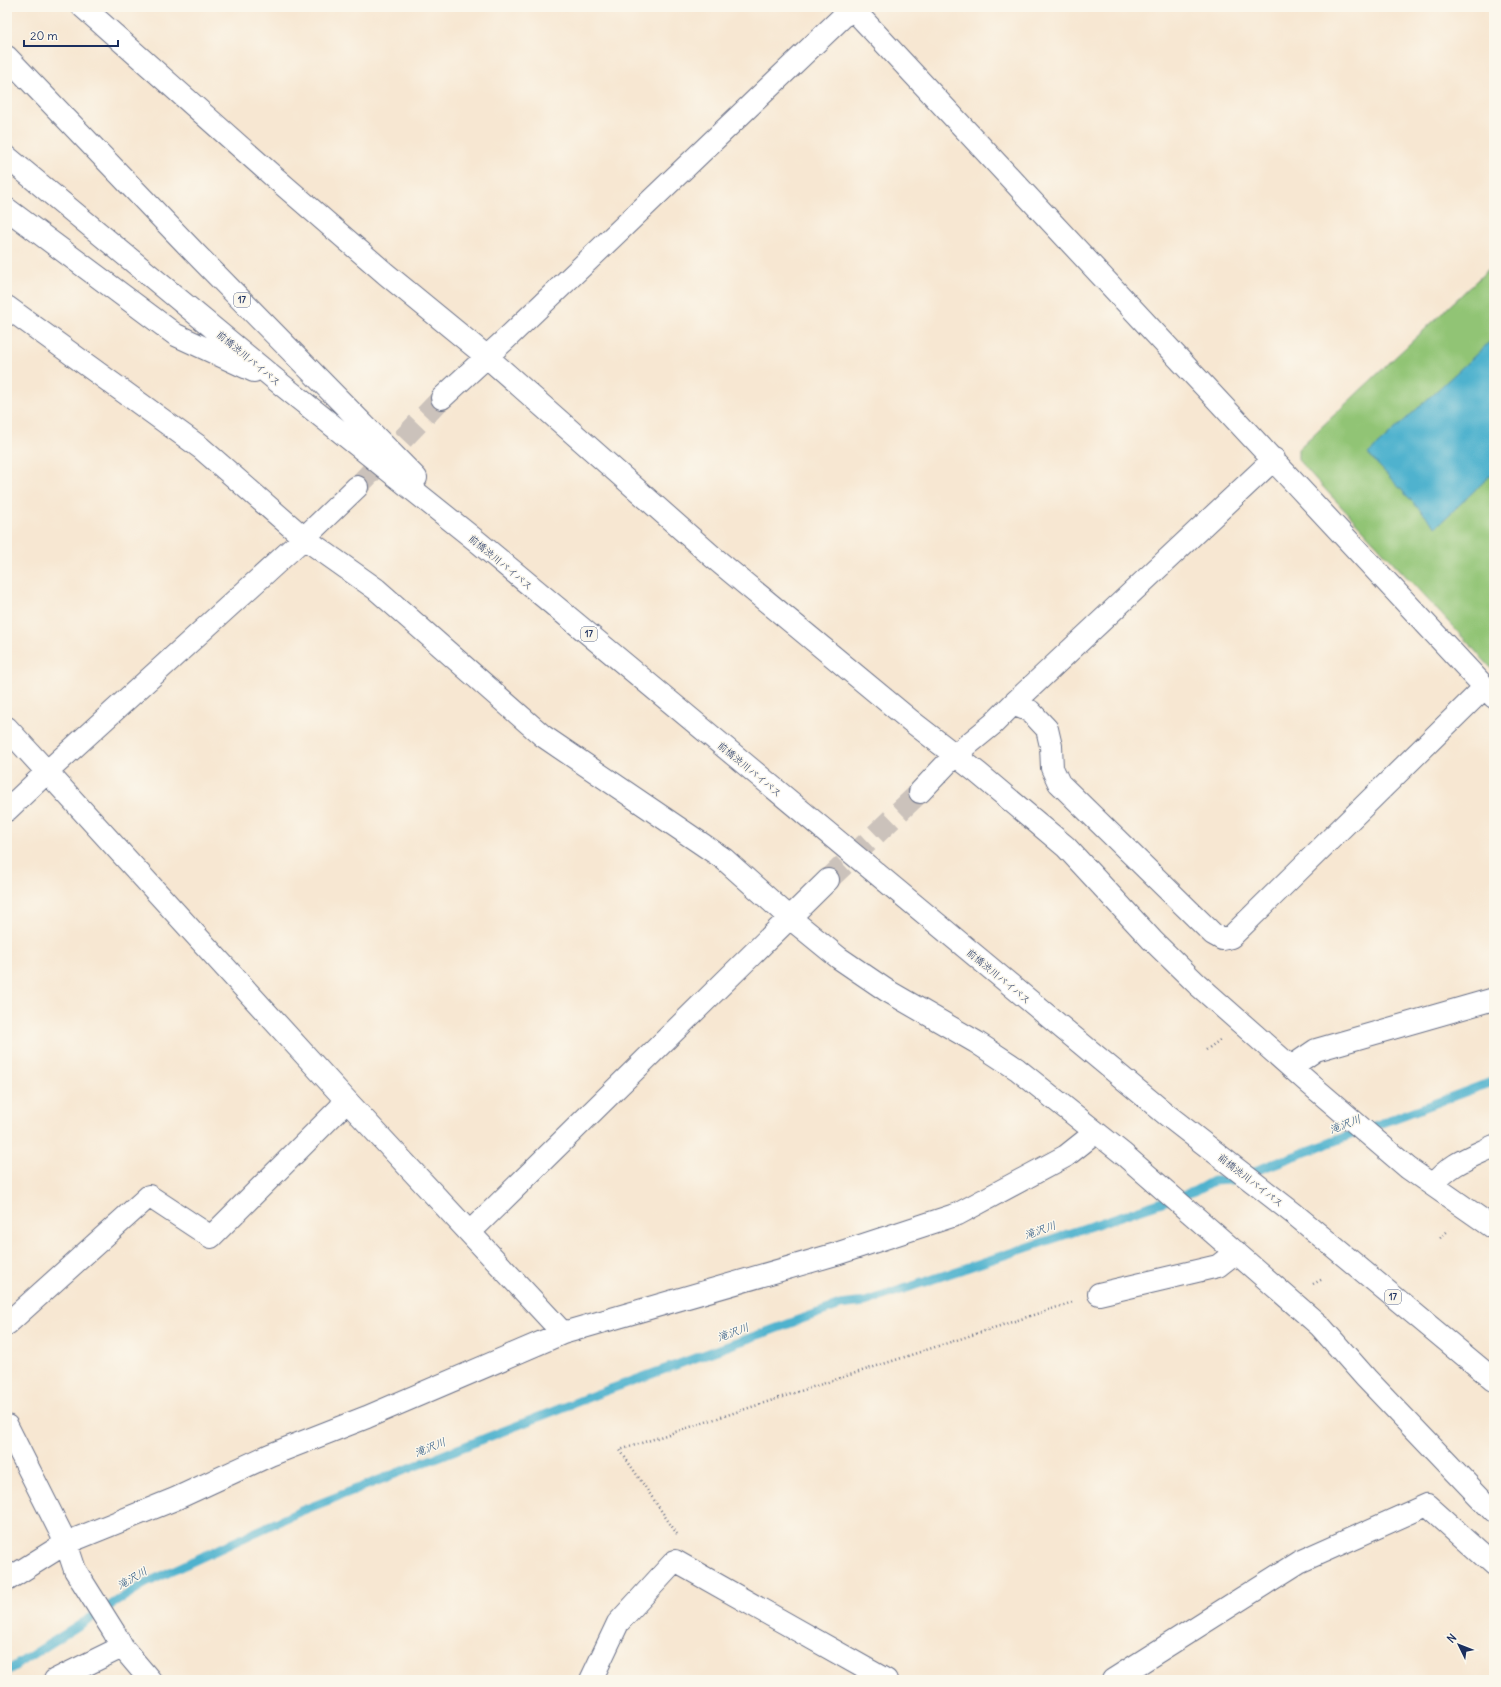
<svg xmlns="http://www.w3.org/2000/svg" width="1501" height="1687" font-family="Delius,'Klee One',sans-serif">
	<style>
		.green { fill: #91c474; stroke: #567a69 }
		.water { fill: #50b2ce; stroke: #367096 }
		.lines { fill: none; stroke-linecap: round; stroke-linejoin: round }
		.stream { stroke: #50b2ce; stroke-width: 9 }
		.minor-tunnel { stroke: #cbc2bb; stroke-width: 22; stroke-dasharray: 22 11; stroke-linecap: butt }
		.minor-casing { stroke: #686f87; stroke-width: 24 }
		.highway-casing { stroke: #686f87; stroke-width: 24 }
		.path { stroke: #686f87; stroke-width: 2.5; stroke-dasharray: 1 3; stroke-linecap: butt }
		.minor { stroke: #fff; stroke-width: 22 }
		.highway { stroke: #fff; stroke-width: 22 }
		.labels { text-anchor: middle; stroke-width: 3; stroke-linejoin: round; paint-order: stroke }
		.shield { fill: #fbf7ec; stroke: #5e6b89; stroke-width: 1 }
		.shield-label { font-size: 9px; font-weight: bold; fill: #1b2f5e }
		.street-label { font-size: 10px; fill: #1b2f5e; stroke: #fbf7ec }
		.water-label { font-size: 11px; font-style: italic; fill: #2b5680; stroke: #fbf7ec }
	</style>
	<rect width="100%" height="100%" fill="#fbf7ec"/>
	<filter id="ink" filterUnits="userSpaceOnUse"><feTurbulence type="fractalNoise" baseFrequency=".025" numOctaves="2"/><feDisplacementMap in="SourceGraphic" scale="8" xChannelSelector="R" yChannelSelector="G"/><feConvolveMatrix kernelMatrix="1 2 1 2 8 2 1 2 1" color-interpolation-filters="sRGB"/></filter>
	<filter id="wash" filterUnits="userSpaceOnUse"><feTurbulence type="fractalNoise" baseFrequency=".012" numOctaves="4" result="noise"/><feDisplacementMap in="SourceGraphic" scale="16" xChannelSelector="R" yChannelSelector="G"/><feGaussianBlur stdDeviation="0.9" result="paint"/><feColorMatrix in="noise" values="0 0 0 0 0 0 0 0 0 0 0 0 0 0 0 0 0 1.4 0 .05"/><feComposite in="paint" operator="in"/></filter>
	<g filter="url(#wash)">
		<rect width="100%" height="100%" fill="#f7e7d2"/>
		<!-- green -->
		<path class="green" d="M1494,264V671L1298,460V449Z"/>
		<!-- water -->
		<path class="water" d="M1494,338V472L1436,527L1368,454Z"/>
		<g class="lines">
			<!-- stream -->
			<path class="stream" d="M7,1671L144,1584L301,1511L597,1394L840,1305L865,1302L1195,1191L1213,1181L1231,1180L1494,1081"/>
		</g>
	</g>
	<g filter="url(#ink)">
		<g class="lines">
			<!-- minor-tunnel -->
			<path class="minor-tunnel" d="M357,487L442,398
				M828,880L920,792"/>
			<defs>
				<path id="minor" d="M83,7L273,176L386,274L486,356L713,557L911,721L978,773L1066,847L1152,940L1197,984L1310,1084L1408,1168L1494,1228
					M851,7L1494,697
					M7,307L201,448L304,538L376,589L543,736L724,859L790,918L839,958L886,990L976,1042L1017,1069L1122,1153L1320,1326L1366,1378L1494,1512
					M442,398L506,339L852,8
					M1013,704L1030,711L1047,729L1051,746L1052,768L1059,783L1213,934L1222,939L1231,937L1485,687
					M7,728L347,1101L563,1333
					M920,792L954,756L993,724L1013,704L1274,459
					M7,810L48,771L304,538L357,487
					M1291,1067L1316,1050L1494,999
					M1433,1185C1449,1164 1471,1157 1494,1146
					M470,1232L828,880
					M1099,1294L1218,1266L1236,1252
					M7,1324L149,1196L211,1237L347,1101
					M7,1426L66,1543L75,1570L114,1632L122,1647L150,1680
					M7,1580L66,1543L175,1499L270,1455L367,1417L563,1333L836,1254L958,1214L1066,1156L1095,1133
					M55,1680L122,1647
					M591,1680L618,1623L675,1561L886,1680
					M1113,1680L1299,1562L1427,1505L1494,1565"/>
				<path id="highway" d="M7,57L195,253L416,478
					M7,157L282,385L478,542L1167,1115L1293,1213L1494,1380
					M7,209L176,335L254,371"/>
			</defs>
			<!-- minor casing -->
			<use href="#minor" class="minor-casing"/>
			<!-- highway casing -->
			<use href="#highway" class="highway-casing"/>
			<!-- path -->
			<path class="path" d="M1489,7L1494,13
				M1206,1050L1220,1040
				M1440,1238L1449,1230
				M1313,1284L1323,1279
				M677,1534L620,1450L1073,1302"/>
			<!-- minor -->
			<use href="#minor" class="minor"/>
			<!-- highway -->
			<use href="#highway" class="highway"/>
		</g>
	</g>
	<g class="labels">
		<!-- shield labels -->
		<g class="shield">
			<rect x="234" y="293" width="16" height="14" rx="3"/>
			<rect x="581" y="627" width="16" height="14" rx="3"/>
			<rect x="1385" y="1290" width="16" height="14" rx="3"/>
		</g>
		<g class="shield-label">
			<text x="242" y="303">17</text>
			<text x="589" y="637">17</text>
			<text x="1393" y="1300">17</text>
		</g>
		<!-- street labels -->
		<g class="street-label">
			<text transform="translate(249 358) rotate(40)" y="4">前橋渋川バイパス</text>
			<text transform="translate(501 562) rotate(40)" y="4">前橋渋川バイパス</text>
			<text transform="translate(750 769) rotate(40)" y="4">前橋渋川バイパス</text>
			<text transform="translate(999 976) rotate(40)" y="4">前橋渋川バイパス</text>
			<text transform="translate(1251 1180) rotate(38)" y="4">前橋渋川バイパス</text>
		</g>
		<!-- water labels -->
		<g class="water-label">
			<text transform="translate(1345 1124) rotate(-21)" y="4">滝沢川</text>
			<text transform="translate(1040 1230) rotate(-19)" y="4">滝沢川</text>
			<text transform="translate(733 1332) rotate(-20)" y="4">滝沢川</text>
			<text transform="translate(430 1447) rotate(-22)" y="4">滝沢川</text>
			<text transform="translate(132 1578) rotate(-30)" y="4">滝沢川</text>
		</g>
	</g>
	<!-- margin -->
	<rect width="1501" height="1687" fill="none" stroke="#fbf7ec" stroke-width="24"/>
	<!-- north arrow -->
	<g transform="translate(1459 1645) rotate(313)" stroke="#fbf7ec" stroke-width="3" paint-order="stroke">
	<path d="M0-3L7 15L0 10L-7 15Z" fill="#1b2f5e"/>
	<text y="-6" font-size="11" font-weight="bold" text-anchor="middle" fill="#1b2f5e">N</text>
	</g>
	<!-- scale -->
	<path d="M24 40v6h94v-6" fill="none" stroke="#1b2f5e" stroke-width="2"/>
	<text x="30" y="40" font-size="12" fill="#1b2f5e" stroke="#fbf7ec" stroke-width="3" paint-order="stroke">20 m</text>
</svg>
